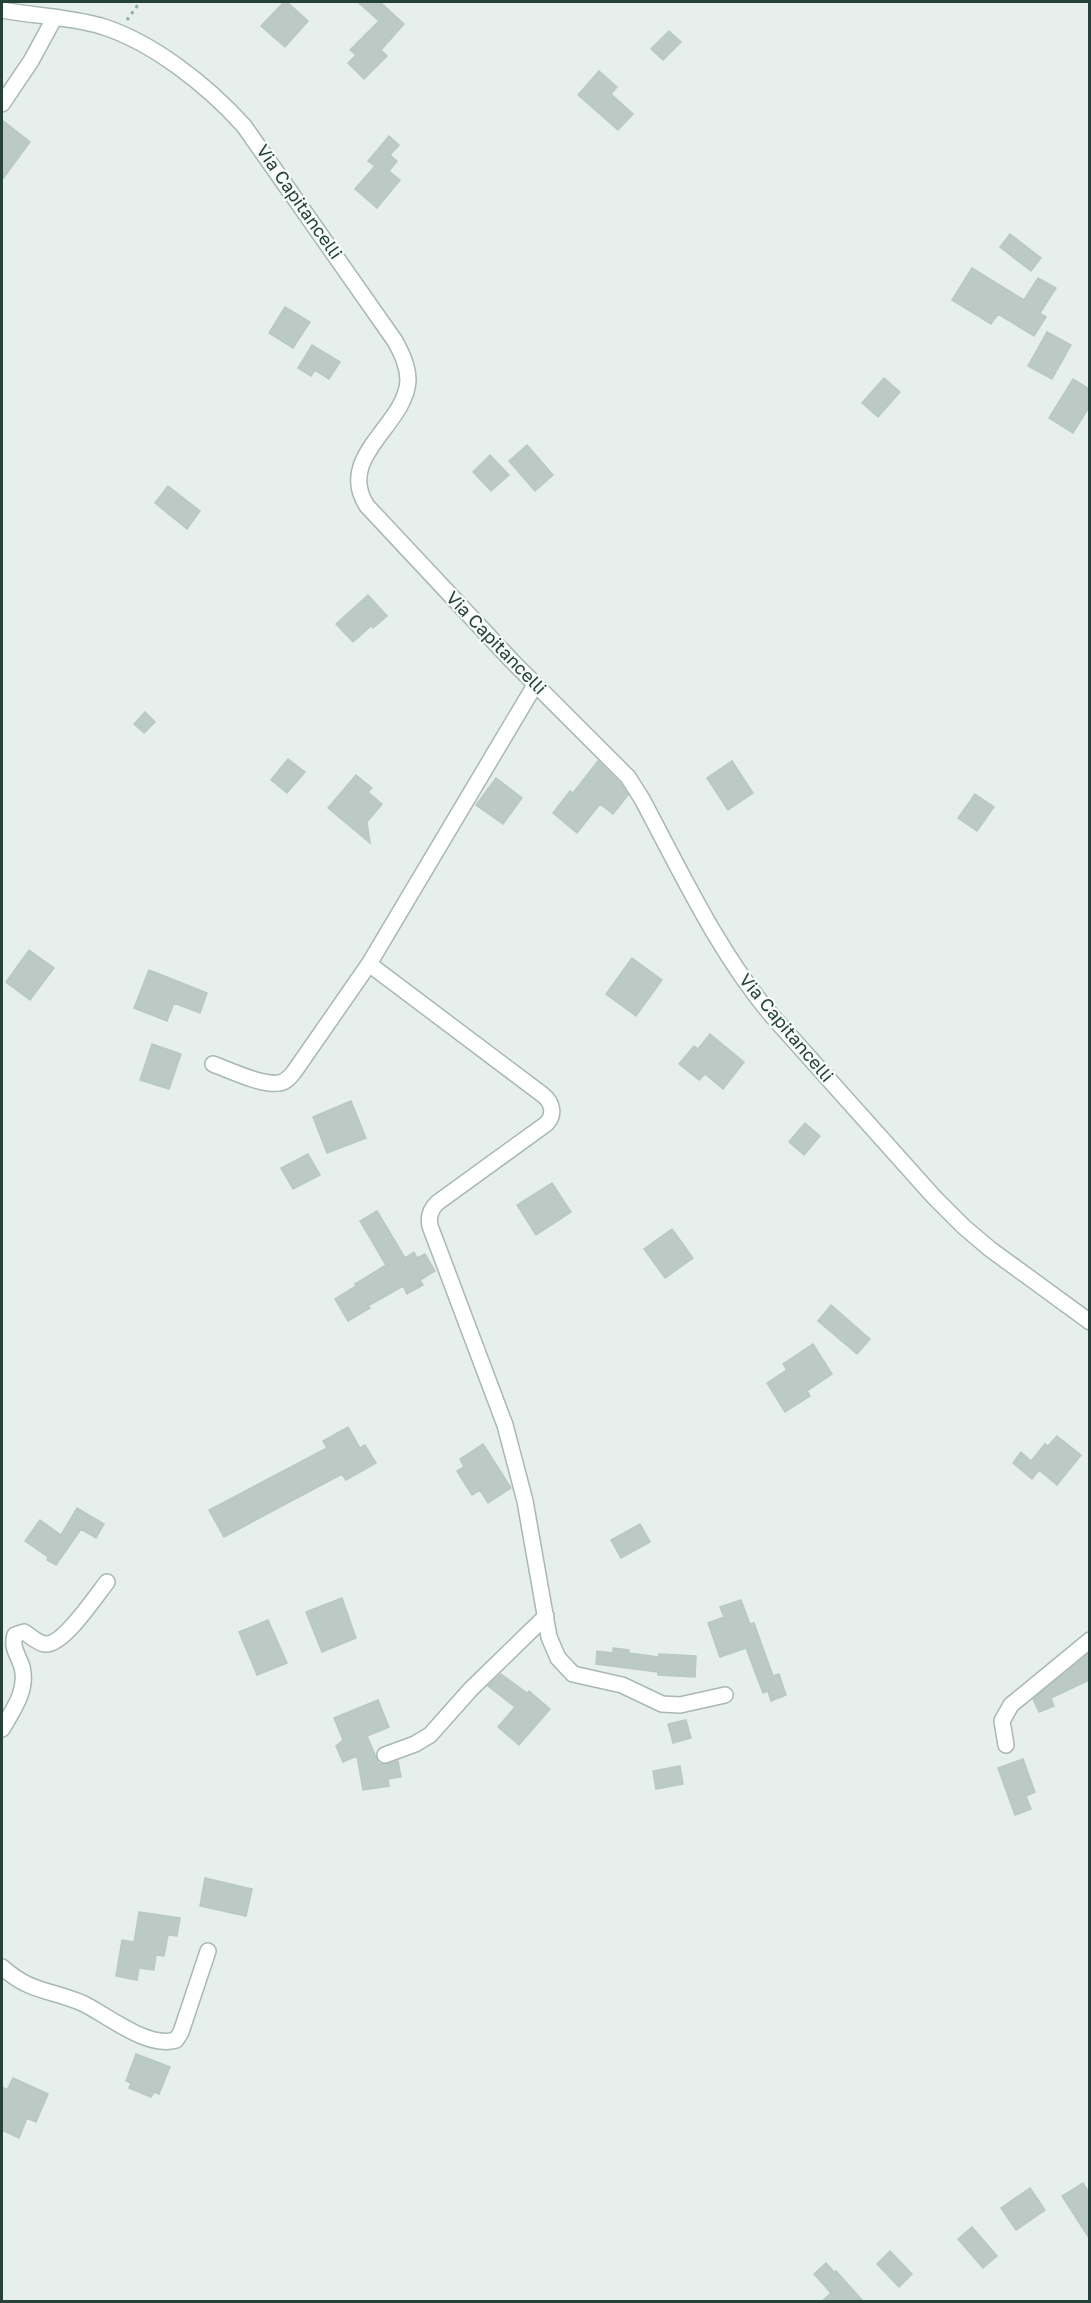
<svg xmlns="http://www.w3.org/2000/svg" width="1091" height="2303" font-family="'Golos Text',sans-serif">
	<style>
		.building { fill: #bbcac4; stroke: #b8c9c2; stroke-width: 1.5 }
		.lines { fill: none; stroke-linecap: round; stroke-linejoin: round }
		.minor-casing { stroke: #a8b8b2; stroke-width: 18 }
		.path { stroke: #86b3a5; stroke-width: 3; stroke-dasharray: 3 4.5; stroke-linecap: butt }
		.minor { stroke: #fff; stroke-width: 15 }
		.labels { text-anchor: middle; stroke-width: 4.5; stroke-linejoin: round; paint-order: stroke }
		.street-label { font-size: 18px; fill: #24423a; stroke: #f7fbf9 }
	</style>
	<rect width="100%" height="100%" fill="#e6efeb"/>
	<!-- building -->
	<path class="building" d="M284,2H287L308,21L285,47L261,26Z
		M358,2H380L404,24L381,50L387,56L364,79L348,63L356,55L350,50L379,21Z
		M669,31L681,42L663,60L651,49Z
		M599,71L617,87L611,94L633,114L618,130L578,95Z
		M2,120L30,142L2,180Z
		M389,136L399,145L390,155L397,161L389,171L400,180L377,208L355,189L375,166L368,161Z
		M1010,234L1041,258L1031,271L1000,247Z
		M972,268L1024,300L1038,278L1056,288L1040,313L1046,317L1034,336L998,314L991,324L952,300Z
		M285,307L310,322L293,348L269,333Z
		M1047,332L1071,345L1052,379L1028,366Z
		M312,345L340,362L329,379L315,370L311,376L298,368Z
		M884,378L900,392L878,417L862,403Z
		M1073,379L1089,389V407L1073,433L1049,418Z
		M527,445L553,475L535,491L509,461Z
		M490,455L509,475L491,491L473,472Z
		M168,486L200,511L187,529L155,503Z
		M368,595L387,616L373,628L371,626L353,642L336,624Z
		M145,712L155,722L144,733L134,724Z
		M288,759L305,772L287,793L271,780Z
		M598,761L620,783L628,795L613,814L600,804L577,833L553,813L570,791L573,793Z
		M732,761L753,793L728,810L707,778Z
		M356,775L372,788L368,792L382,804L367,822L370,843L328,808Z
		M496,778L522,798L503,824L476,805Z
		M975,794L994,807L977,831L958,818Z
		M29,950L54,968L30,1000L6,982Z
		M632,958L662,980L636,1016L606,994Z
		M149,970L207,993L200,1013L174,1003L167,1021L134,1008Z
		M710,1034L744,1062L723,1089L705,1074L699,1080L679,1064L694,1046L698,1049Z
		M152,1044L181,1054L169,1089L140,1080Z
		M351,1101L366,1138L327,1153L313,1117Z
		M805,1123L820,1136L804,1155L789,1142Z
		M308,1154L320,1175L293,1189L281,1168Z
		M552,1183L571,1212L536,1235L517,1205Z
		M377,1211L405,1258L414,1252L417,1258L425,1254L435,1271L420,1280L423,1285L407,1294L403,1286L368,1306L370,1308L348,1321L335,1299L356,1286L355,1284L386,1265L360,1221Z
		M672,1229L693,1258L665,1278L644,1249Z
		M831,1305L870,1339L857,1354L818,1321Z
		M813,1344L832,1374L807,1391L810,1396L785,1412L767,1383L787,1370L783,1364Z
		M348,1427L360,1448L365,1445L376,1463L346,1480L342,1474L224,1537L209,1510L327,1448L323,1441Z
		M1057,1436L1081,1455L1057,1485L1039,1470L1032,1479L1013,1463L1021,1452L1031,1461L1045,1444L1048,1446Z
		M483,1444L511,1488L488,1503L480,1490L472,1495L457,1471L464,1467L460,1459Z
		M77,1508L104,1524L96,1538L81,1529L56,1565L47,1560L48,1557L25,1541L40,1520L61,1535Z
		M640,1524L650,1542L621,1558L611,1540Z
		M342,1598L356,1638L322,1652L306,1612Z
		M741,1600L750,1624L754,1623L773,1676L779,1674L786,1695L771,1701L768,1691L763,1693L746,1648L720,1657L708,1623L724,1617L720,1607Z
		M268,1620L287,1663L257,1675L239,1632Z
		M613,1648L629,1650V1653L659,1657V1654L696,1656L695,1677L658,1675V1672L596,1664L597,1651L613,1653Z
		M1089,1653V1680L1051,1698L1054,1706L1039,1712L1033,1699Z
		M501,1674L527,1693L529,1691L550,1709L519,1745L498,1727L515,1707L488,1686Z
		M378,1700L389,1727L367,1736L379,1764H388L398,1761L401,1777L388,1779L389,1786L363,1790L357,1756L343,1762L336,1746L343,1740L334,1718Z
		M686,1720L691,1738L673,1743L668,1724Z
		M1023,1759L1035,1792L1026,1796L1031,1809L1015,1815L998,1768Z
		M680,1766L683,1784L656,1789L653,1771Z
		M205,1878L252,1889L246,1916L200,1906Z
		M139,1912L180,1918L177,1936L168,1935L164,1956L156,1955L154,1970L139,1968L137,1980L116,1976L122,1940L134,1942Z
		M136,2054L170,2067L159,2094L154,2092L151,2097L129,2088L131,2083L126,2081Z
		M13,2078L48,2094L36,2122L27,2118L19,2138L2,2130V2087L7,2090Z
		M1083,2183L1089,2193V2238L1062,2196Z
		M1030,2188L1045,2210L1016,2230L1001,2208Z
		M972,2227L997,2256L983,2268L958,2239Z
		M890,2251L912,2274L899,2287L877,2264Z
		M826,2263L834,2272L836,2271L863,2301H822L831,2293L814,2274Z"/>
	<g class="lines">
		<defs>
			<path id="minor" d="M2,10C35,16 69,17 101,26C153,42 208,86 244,126L395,341C402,354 408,366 408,381C405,426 335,457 367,506L513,662L628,777L642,799C682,874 718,952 773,1017L934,1197L964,1227L990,1249L1090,1322
				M2,104L31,61L55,17
				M369,964L543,1095C553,1103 555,1115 546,1124L437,1203C430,1210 428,1217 430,1226L505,1425L525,1501L549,1637L558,1658L573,1674L622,1685L662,1704L680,1705L725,1695
				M213,1064C229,1070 262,1086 279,1083C286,1082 290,1077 294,1072L369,964L535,685
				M2,1729C13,1710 28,1690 22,1667C18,1654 11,1648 15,1635L24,1632C31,1636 37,1643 45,1644C63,1646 96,1596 107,1582
				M1006,1745L1002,1721L1011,1705L1090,1640
				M385,1755L415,1744L430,1735L471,1689L546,1616
				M2,1967C31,1993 49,1989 82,2003C106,2014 147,2049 176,2040L181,2032L208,1951"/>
		</defs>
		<!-- minor casing -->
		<use href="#minor" class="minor-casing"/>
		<!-- path -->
		<path class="path" d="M127,20L140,2"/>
		<!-- minor -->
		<use href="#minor" class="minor"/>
	</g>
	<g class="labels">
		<!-- street labels -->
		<g class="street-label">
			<text transform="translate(299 202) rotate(55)" y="6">Via Capitancelli</text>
			<text transform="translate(496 643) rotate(46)" y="6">Via Capitancelli</text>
			<text transform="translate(786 1028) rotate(50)" y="6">Via Capitancelli</text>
		</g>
	</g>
	<!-- border -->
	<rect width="1091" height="2303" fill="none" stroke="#24423a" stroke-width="6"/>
</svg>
